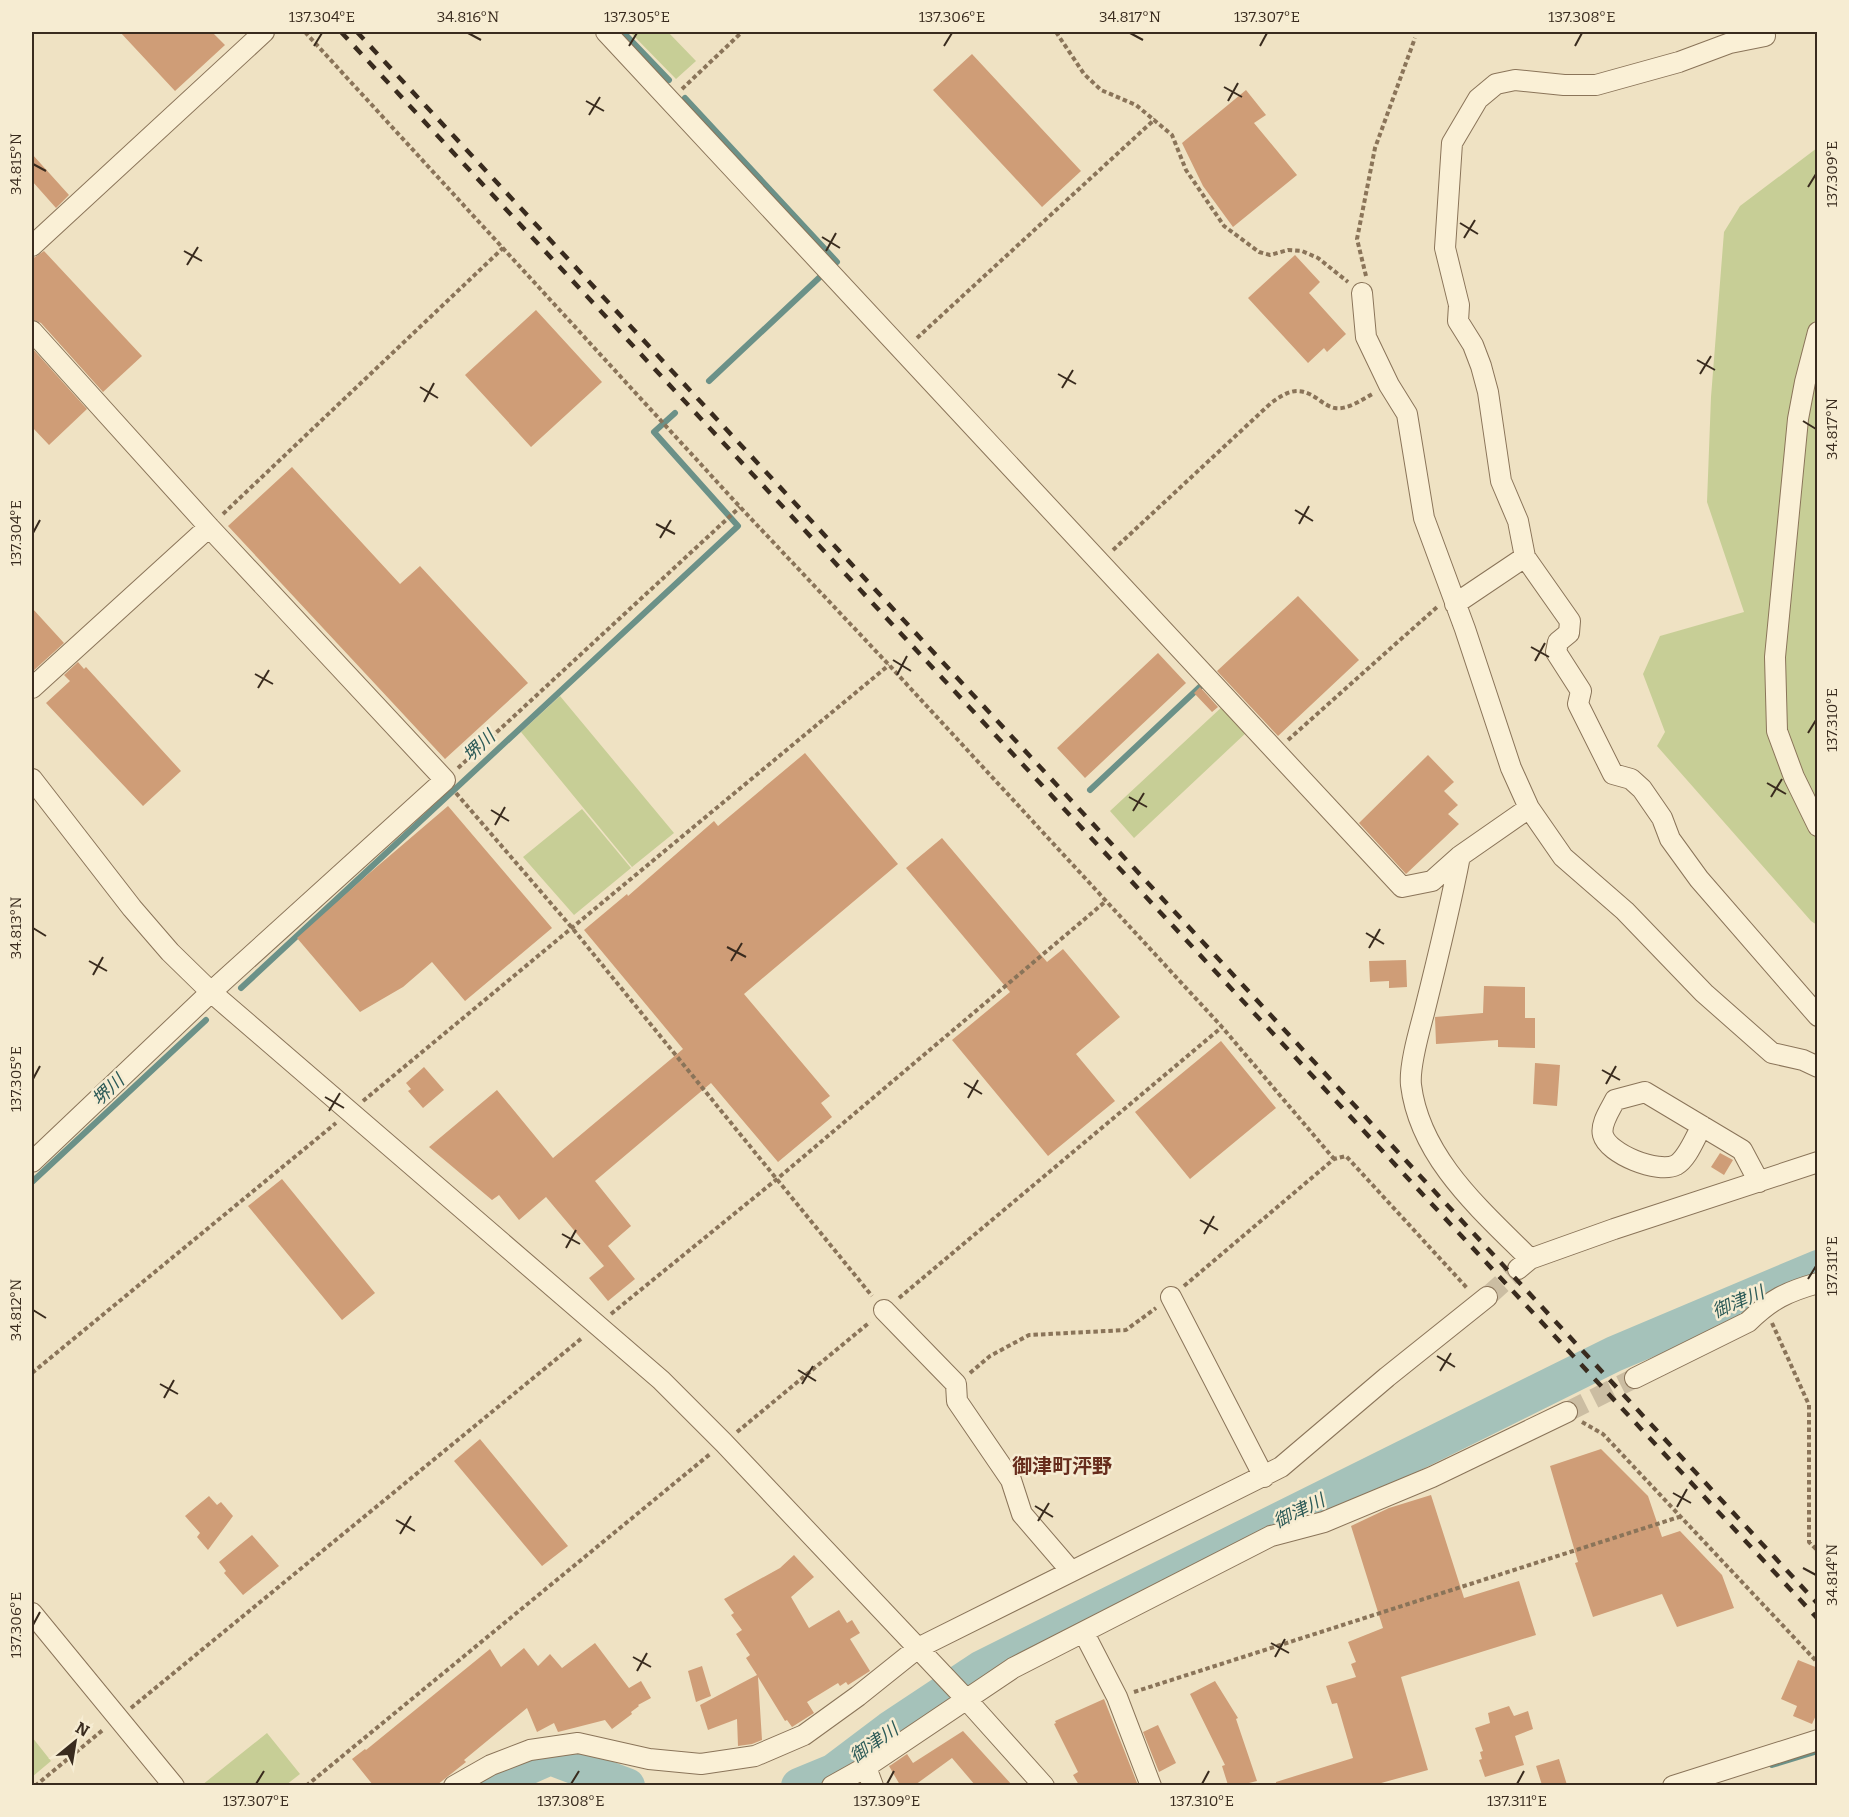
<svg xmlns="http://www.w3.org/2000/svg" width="1849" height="1817" font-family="Bitter,'Noto Sans JP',serif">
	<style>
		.green { fill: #c7ce96 }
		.water { fill: #a5c2ba; stroke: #6b9188; stroke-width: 1.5 }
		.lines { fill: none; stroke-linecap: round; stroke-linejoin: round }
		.stream { stroke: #6b9188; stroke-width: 6 }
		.river { stroke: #a5c2ba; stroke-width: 36 }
		.building { fill: #cf9d77 }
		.minor-tunnel { stroke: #cbbda2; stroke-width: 20; stroke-dasharray: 20 10; stroke-linecap: butt }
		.minor-casing { stroke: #8a7459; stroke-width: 22 }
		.path { stroke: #8a7459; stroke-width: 4; stroke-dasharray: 4.5 3; stroke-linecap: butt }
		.minor { stroke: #faf0d6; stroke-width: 20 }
		.rail { stroke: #392b1e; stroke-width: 4.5; stroke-dasharray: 10 10; stroke-linecap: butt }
		.ticks { fill: none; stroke: #392b1e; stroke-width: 2 }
		.labels { text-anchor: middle; stroke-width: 5; stroke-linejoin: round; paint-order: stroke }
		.water-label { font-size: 18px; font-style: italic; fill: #2c5a57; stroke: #f6ecd2 }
		.quarter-label { font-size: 20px; font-weight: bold; fill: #672c1c; stroke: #f6ecd2 }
		.neatline { fill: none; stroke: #392b1e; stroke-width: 2 }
		.ticks-label { font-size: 15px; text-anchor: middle; fill: #392b1e }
	</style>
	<rect width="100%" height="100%" fill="#efe2c3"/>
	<!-- green -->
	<path class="green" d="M630,32H668L696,61L676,79Z
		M1817,148V925L1811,921L1657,746L1665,732L1643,674L1660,636L1744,612L1707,502L1711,397L1724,232L1740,206Z
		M560,696L674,833L632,867L521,732Z
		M1224,705L1248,731L1134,838L1110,811Z
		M582,809L631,868L574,915L523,857Z
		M267,1733L300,1774L286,1785H202Z
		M32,1737L51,1761L32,1777Z"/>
	<!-- water -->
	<path class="water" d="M546,1756L495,1785L475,1786L506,1769Z"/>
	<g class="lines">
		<!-- stream -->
		<path class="stream" d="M623,32L669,80
			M685,98L837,262L832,266
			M709,381L821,276
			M1090,790L1204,683
			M241,988L738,526L654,432L675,413
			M32,1182L206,1020
			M1772,1765L1818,1751"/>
		<!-- river -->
		<path class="river" d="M485,1786L550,1757L627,1786
			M799,1786L833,1772L890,1729L982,1668L1614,1354L1818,1268"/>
	</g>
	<!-- building -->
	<path class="building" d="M120,32H212L225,45L175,91Z
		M972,54L1081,171L1042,207L933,90Z
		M1246,90L1266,115L1254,123L1297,175L1233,227L1203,186L1182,143Z
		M32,154L69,195L56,208L32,181Z
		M44,251L142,356L103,392L41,323L32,319V259Z
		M1295,255L1320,282L1309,293L1346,334L1327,352L1324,348L1308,363L1248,298Z
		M536,310L602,382L531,447L465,375Z
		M32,348L87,409L49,445L32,427Z
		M292,467L400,584L420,566L528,683L445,759L228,526Z
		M1298,596L1359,660L1278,736L1217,671Z
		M32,608L64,643L32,672Z
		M1158,653L1186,683L1085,778L1057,748Z
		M78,662L84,669L86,667L181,771L143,806L46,703L70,681L64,675Z
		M1200,687L1218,707L1212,712L1194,693Z
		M805,753L898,864L744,994L830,1096L821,1103L832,1117L778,1162L711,1083L595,1181L631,1226L608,1246L635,1279L608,1301L589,1278L604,1266L546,1197L519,1220L499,1195L492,1200L429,1147L497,1090L553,1158L683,1049L584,930L627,894L628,896L714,821L718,826Z
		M1428,755L1454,782L1444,791L1458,805L1448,814L1459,824L1406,874L1359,823Z
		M448,806L552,928L465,1001L432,962L403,987L360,1012L297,938L366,876Z
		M942,838L1047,962L1063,949L1120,1017L1076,1054L1115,1101L1048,1156L952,1040L1010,992L906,868Z
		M1406,960L1407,987L1389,988V981L1370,982L1369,961Z
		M1484,986L1525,987V1018H1535V1048L1498,1047V1040L1436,1044L1435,1017L1483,1013Z
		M1221,1041L1276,1108L1190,1179L1135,1112Z
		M1535,1063L1560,1065L1557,1106L1533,1104Z
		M424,1067L444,1090L423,1108L408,1091L411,1089L406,1083Z
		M1720,1153L1733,1160L1724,1175L1711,1167Z
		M282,1179L375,1293L342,1320L248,1206Z
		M480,1439L568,1546L542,1566L454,1461Z
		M1601,1449L1648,1496L1662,1537L1680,1531L1722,1575L1734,1608L1677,1627L1662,1594L1593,1617L1575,1563L1578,1562L1550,1466Z
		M1431,1495L1464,1598L1519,1581L1536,1635L1401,1677L1428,1770L1374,1785H1276V1782L1353,1758L1337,1703L1332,1704L1326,1686L1356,1677L1351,1664L1356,1662L1348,1642L1383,1628L1351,1526L1389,1508Z
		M209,1496L217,1505L221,1502L233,1516L208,1550L197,1537L200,1533L185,1516Z
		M252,1535L279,1566L243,1595L224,1573L226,1571L219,1562Z
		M794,1555L814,1577L791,1597L809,1628L839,1610L847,1623L852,1620L860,1633L850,1639L870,1671L848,1685L846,1682L840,1686L838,1683L807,1702L814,1713L792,1727L787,1720L785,1721L758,1677L762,1740L752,1744L738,1746L737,1719L708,1730L700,1705L757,1675L746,1658L750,1655L736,1634L742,1630L731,1615L734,1613L724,1599L780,1568Z
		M595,1643L629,1688L641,1681L651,1698L638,1705L639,1706L631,1712L632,1714L612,1729L605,1720L558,1732L554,1723L537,1732L527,1708L464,1760L466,1762L437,1785H373L352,1759L365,1749L366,1750L490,1649L501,1667L524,1648L538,1666L550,1654L562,1668Z
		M1798,1660L1818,1668V1711L1812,1724L1793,1716L1797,1706L1781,1699Z
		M702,1666L711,1696L696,1702L688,1671Z
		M1215,1681L1238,1718L1236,1719L1257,1781L1241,1785H1228L1222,1766L1225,1765L1190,1694Z
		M1104,1699L1137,1783L1132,1785H1079L1073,1775L1078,1772L1054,1724L1056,1723L1055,1721Z
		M1509,1706L1514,1716L1528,1711L1533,1729L1515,1736L1524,1765L1485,1777L1479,1760L1482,1759L1480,1752L1483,1751L1475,1728L1490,1723L1488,1713Z
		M1158,1725L1176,1763L1159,1772L1143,1732Z
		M963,1731L1012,1785H975L952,1758L915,1785H900L889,1766L891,1765L907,1754L913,1763Z
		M1559,1759L1567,1785H1542L1536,1766Z"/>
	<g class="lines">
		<!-- minor-tunnel -->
		<path class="minor-tunnel" d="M1487,1297L1518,1269
			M1567,1412L1635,1378"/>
		<defs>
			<path id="minor" d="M606,32L1402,887L1432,881L1460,856L1529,808L1563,857L1625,911L1704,993L1772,1053L1803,1060L1818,1067
				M1765,36L1730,43L1679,62L1596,85H1564L1515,80L1496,84L1478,99L1452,143L1445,248L1459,305L1458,321L1473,345L1481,366L1488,392L1501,481L1518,521L1525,557L1570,621L1569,633L1558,642L1556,652L1581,691L1578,704L1613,774L1631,779L1642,789L1662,818L1670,839L1699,879L1818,1016
				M32,246L264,32
				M1362,293L1366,337L1389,385L1407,414L1424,518L1465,629L1511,768L1529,808
				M32,331L209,527L445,780L211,992L32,1162
				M1818,332L1805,382L1798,419L1775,657L1777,731L1794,777L1818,826
				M1455,604L1525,557
				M32,688L209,527
				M32,779L132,908L170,952L211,992L661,1380L724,1443L966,1699L1044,1786
				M1460,856C1450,909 1437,961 1424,1013C1419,1032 1409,1066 1411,1085C1420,1158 1481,1210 1530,1259
				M1702,1126C1695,1137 1688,1158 1676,1165C1658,1174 1608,1154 1603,1135C1600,1124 1610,1110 1615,1100L1645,1092L1742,1150L1759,1182
				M1518,1269L1530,1259L1614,1229L1818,1162
				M1171,1297L1264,1477
				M884,1310L956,1384L957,1401L1011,1480L1022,1514L1071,1571
				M1635,1378L1748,1322C1772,1299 1786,1292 1818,1283
				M32,1613L174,1786
				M1084,1633L1117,1697L1151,1786
				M866,1767L873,1786
				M454,1786L491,1765L530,1750L578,1743L649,1759L701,1764L755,1756L804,1735L858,1696L918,1648L1281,1467L1387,1377L1487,1297
				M832,1786L866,1767L1013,1668L1271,1536L1324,1522L1432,1477L1567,1412
				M1673,1786L1818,1740"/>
		</defs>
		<!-- minor casing -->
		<use href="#minor" class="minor-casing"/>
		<!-- path -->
		<path class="path" d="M305,32L740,507L889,665L1222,1027L1334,1159
			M1056,32L1084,74L1101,90L1136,105L1172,135L1186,170L1224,226L1259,252L1270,255L1288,250L1302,251L1318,258L1348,282
			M682,89L742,32
			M1366,276L1357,239L1375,148L1415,38
			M917,338L1155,119
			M223,514L503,248
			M1113,550L1271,403C1289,390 1299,386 1318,399C1323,403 1329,407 1335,408C1348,410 1363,399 1374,393
			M1288,740L1437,607
			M458,768L740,507
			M456,793L573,929L872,1296
			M363,1101L889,665
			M1184,1286L1334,1159L1346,1156L1467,1288
			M899,1298L1222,1027
			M611,1314L777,1179L1106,901
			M1772,1323L1809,1405V1542L1818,1551
			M32,1373L336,1123
			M970,1373L990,1356L1029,1335L1126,1330L1156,1308
			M1582,1422L1603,1434L1818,1663
			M737,1432L870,1322
			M1134,1692L1679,1517
			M131,1708L582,1338
			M35,1786L104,1729
			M306,1786L710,1454"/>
		<!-- minor -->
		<use href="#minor" class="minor"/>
		<!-- rail -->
		<path class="rail" d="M341,32L1818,1619
			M357,32L1818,1604"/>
	</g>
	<!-- ticks -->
	<path class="ticks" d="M468,33L481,40M1130,33L1143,40M314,46L322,33M629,46L637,33M944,46L952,33M1260,46L1267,33M1575,46L1582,33M1224,87L1242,97M586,101L604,111M1228,101L1238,83M589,115L600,97M33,164L46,171M1808,187L1816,174M1460,223L1478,234M822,237L840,248M1464,238L1475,220M184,251L202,261M826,251L836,233M187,265L198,247M1697,360L1715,370M1058,374L1076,384M1700,374L1711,356M420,387L438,398M1062,388L1073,370M424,402L434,383M1803,421L1816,429M1295,510L1313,521M656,524L675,534M1299,524L1309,506M33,533L40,520M660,538L671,520M1531,647L1549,657M893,660L911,671M1535,661L1545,643M255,674L273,684M897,675L907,656M258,688L269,670M1808,733L1816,720M1767,783L1786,794M1129,797L1147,807M1771,797L1782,779M491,810L509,821M1133,811L1144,793M495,825L505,807M33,928L46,936M1366,933L1384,944M727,947L746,957M1369,948L1380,929M89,961L107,971M731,961L742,943M93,975L103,957M1602,1070L1620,1080M33,1079L40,1066M964,1083L982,1094M1606,1084L1616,1066M325,1097L344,1108M968,1098L978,1080M329,1111L340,1093M1200,1220L1218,1230M562,1234L580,1244M1204,1234L1214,1216M566,1248L576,1230M1808,1279L1816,1266M33,1310L46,1318M1437,1356L1455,1367M798,1370L816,1381M1440,1371L1451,1353M160,1384L178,1394M802,1384L813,1366M164,1398L174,1380M1673,1493L1691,1503M1035,1506L1053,1517M1677,1507L1687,1489M396,1520L415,1531M1038,1521L1049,1503M400,1534L411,1516M1803,1568L1816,1575M33,1625L40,1612M1271,1643L1289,1653M633,1657L651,1667M1275,1657L1285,1639M637,1671L647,1653M256,1784L264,1771M571,1784L579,1771M887,1784L894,1771M1202,1784L1209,1771M1517,1784L1524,1771"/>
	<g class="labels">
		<!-- water labels -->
		<g class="water-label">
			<text transform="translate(479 746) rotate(-43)" y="6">堺川</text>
			<text transform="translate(108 1090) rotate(-43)" y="6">堺川</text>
			<text transform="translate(1738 1302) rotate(-23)" y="6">御津川</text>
			<text transform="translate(1299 1511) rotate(-26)" y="6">御津川</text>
			<text transform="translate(874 1743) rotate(-35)" y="6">御津川</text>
		</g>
		<!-- quarter labels -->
		<g class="quarter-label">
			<text x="1062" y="1473">御津町泙野</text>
		</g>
	</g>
	<!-- border -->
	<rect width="1849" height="1817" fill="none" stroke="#f6ecd2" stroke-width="66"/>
	<!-- north arrow -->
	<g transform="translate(75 1742) rotate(30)" stroke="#f6ecd2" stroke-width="4.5" paint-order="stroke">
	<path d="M0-4.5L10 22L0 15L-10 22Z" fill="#392b1e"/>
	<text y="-9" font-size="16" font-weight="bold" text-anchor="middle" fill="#392b1e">N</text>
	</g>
	<rect x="33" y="33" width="1783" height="1751" class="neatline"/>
	<g class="ticks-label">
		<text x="322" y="22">137.304°E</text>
		<text x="468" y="22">34.816°N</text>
		<text x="637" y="22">137.305°E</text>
		<text x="952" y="22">137.306°E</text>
		<text x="1130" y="22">34.817°N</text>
		<text x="1267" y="22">137.307°E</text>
		<text x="1582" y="22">137.308°E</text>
		<text transform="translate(16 164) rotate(-90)" y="5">34.815°N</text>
		<text transform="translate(1832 174) rotate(-90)" y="5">137.309°E</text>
		<text transform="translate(1832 429) rotate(-90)" y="5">34.817°N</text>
		<text transform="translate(16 533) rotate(-90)" y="5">137.304°E</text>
		<text transform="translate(1832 720) rotate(-90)" y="5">137.310°E</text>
		<text transform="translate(16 928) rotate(-90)" y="5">34.813°N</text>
		<text transform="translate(16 1079) rotate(-90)" y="5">137.305°E</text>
		<text transform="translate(1832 1266) rotate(-90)" y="5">137.311°E</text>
		<text transform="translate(16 1310) rotate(-90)" y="5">34.812°N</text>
		<text transform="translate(1832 1575) rotate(-90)" y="5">34.814°N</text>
		<text transform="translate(16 1625) rotate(-90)" y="5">137.306°E</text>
		<text x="256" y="1806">137.307°E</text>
		<text x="571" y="1806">137.308°E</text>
		<text x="887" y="1806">137.309°E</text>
		<text x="1202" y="1806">137.310°E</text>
		<text x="1517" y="1806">137.311°E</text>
	</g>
</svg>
